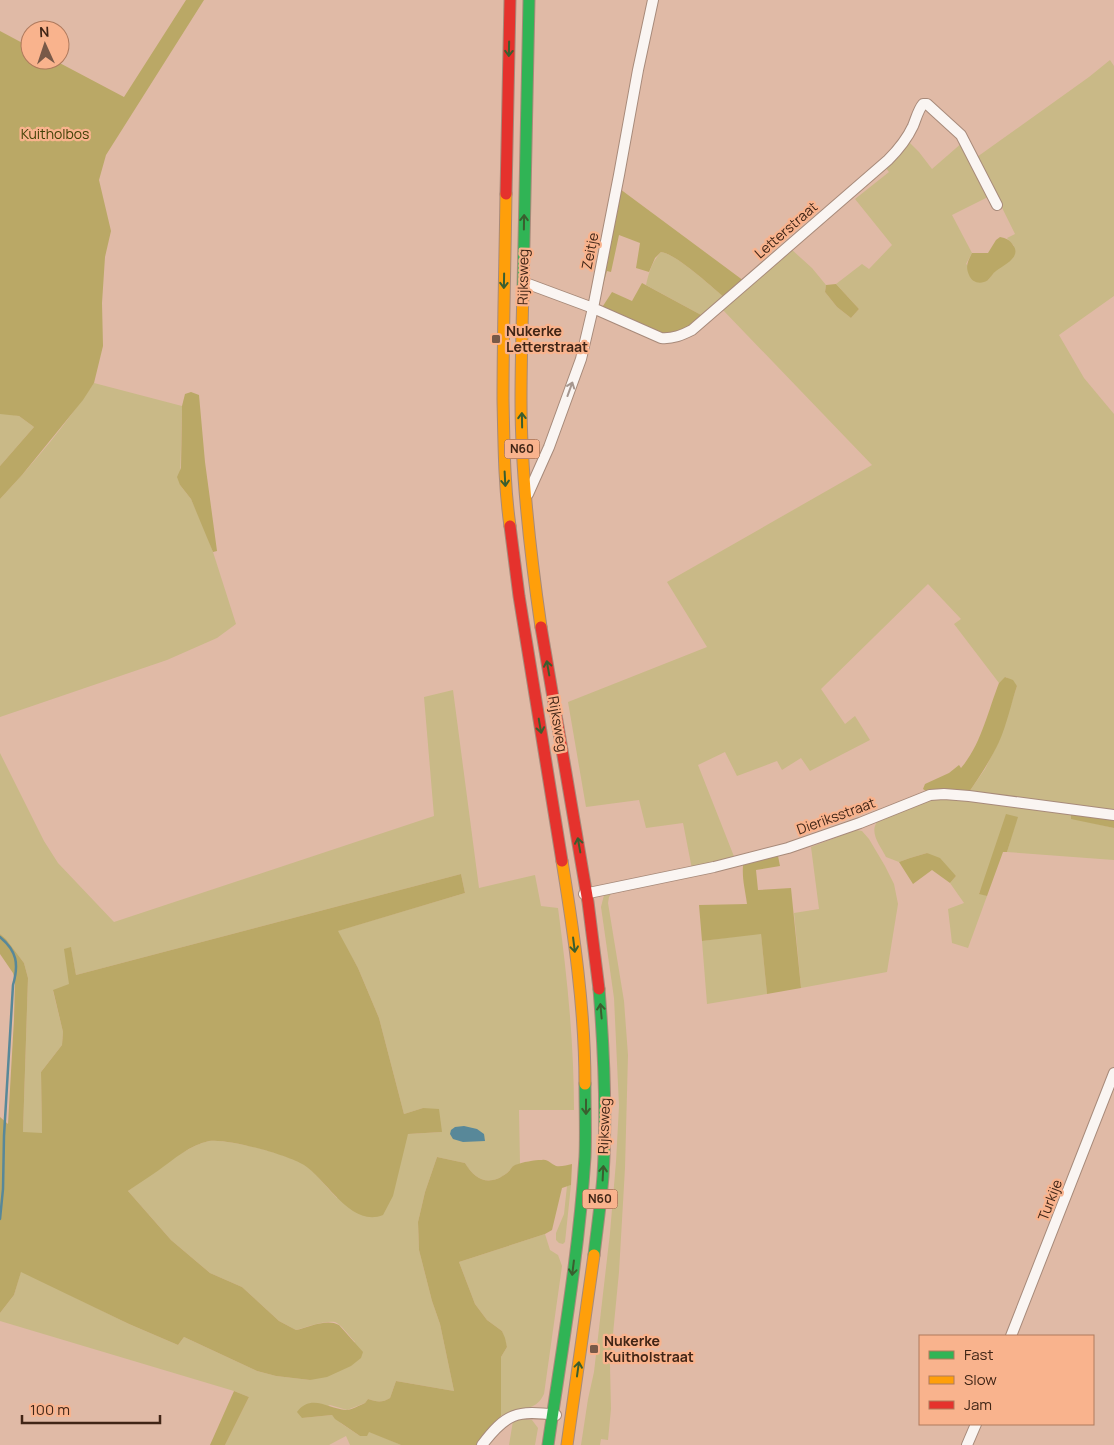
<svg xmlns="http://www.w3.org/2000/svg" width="1114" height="1445" font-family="Manrope,sans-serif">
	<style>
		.green { fill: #c9b987 }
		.forest { fill: #baa866 }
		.water { fill: #588899 }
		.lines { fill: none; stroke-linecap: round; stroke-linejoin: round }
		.stream { stroke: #588899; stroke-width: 2.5 }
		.street-casing { stroke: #a78a7a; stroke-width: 12 }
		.fast-casing { stroke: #a78a7a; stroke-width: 13 }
		.slow-casing { stroke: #a78a7a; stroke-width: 13 }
		.jam-casing { stroke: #a78a7a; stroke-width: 13 }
		.street { stroke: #faf5f2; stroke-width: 10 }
		.fast { stroke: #30b455; stroke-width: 11 }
		.slow { stroke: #ff9f0a; stroke-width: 11 }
		.jam { stroke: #e5322d; stroke-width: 11 }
		.oneway { stroke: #3a5e2f }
		.oneway2 { stroke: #a6978f }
		.poi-dot { fill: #785948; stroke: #f9b38d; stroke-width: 2 }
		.labels { text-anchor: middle; stroke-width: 4.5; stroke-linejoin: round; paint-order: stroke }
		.shield { fill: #f9b38d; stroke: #78503a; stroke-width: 1 }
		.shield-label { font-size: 12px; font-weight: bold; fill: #402516 }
		.park-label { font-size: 14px; fill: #424107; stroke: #f9b38d }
		.street-label { font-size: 14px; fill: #402516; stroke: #f9b38d }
		.poi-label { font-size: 14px; font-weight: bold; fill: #402516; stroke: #f9b38d; text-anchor: start }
	</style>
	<rect width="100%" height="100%" fill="#e0baa6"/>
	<!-- green -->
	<path class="green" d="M1110,60L1114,66V296L1059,335L1084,378L1114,414V811L969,792L985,769L999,741L1017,686L1006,677L999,683L954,624L961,619L928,584L821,689L845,724L855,716L870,740L810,771L801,758L782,770L777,761L737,776L725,752L698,765L735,859L692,869L683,823L646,828L639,800L586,807L568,702L707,647L667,582L872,465L722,309L791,249L812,268L826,285L825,292L837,307L851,318L859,309L836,284L862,264L869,269L892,245L855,199L889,172L885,167L908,141L919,152L932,169L963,142L990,196L952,215L972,253L966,264L988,280L1014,246L1007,238L1015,234L977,157L1089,77Z
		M661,252C675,253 712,287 725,298L703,316L646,285C649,272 652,262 661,252Z
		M94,383L182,406L180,485L191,499L204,528L213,552L236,624L217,638L167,660L0,717V499C34,463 66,424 94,383Z
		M3,413L19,416L34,427L0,466V414Z
		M453,690L479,888L535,875L541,906L558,908C567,975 574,1042 574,1110H519L520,1164C512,1166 513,1167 508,1172C491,1187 475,1181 465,1163L437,1157L425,1192L418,1222L419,1250L432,1301L440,1324L454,1391L396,1381L390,1398C382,1403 377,1402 368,1399L365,1403L347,1410L330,1405L302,1418L332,1415L342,1424L360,1436L369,1431L401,1445H350L346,1436L329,1445H225L249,1397L234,1391L0,1321V1313L14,1295L21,1271L129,1324L178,1345L184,1337L257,1371L276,1376L310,1380L355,1342C349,1336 342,1325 335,1322C325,1320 306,1327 296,1330L279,1321L242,1287L210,1273L171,1240L128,1191C148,1177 185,1146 209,1141C227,1138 290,1155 305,1165C317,1174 327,1188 337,1198L408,1134L442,1132L423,1108L404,1114L379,1018L358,968L337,931L465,893L461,874L76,975L71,948L69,985L53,991L63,1032L62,1045L41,1072L42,1133H23L28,978L24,963L6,939L0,934V753L44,841L58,863L114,922L434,816L424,697Z
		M934,798L972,801L1071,814V818L1114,828V860L1007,852L1017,818L979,893L987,896L968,948L952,943L948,909L964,903L950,883L956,876L927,853L910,858L899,862L886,857C881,847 869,833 877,822Z
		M856,830L862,831L869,839L885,866L894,884L898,904L887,972L801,988L794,913L819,909L811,847Z
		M612,892L609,897L608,903L624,1001L628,1055L625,1168L619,1272L610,1365L611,1409L608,1440L601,1439L600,1445H581L588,1399L594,1372L610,1233L616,1162L619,1106L614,998L601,907L604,895Z
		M761,933L767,994L707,1004L702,941Z
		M571,1185L565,1242L563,1244L559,1243L556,1240V1233L564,1214L567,1186Z
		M545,1234L550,1250L558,1255L562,1266L544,1394C536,1410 527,1407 512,1411C509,1412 505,1415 501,1416V1357L507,1347L502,1331L487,1320L475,1304L459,1262Z
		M523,1419L532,1420L538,1428L535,1445H509L513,1421Z"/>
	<!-- forest -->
	<path class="forest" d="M186,0H204L106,155L99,180L111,231L105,257L102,303L103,346L94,383L83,400L22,475L0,499V466L34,427L19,416L0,414V31L30,47V60H54L124,97Z
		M620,189L744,281L725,298C712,287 675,253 661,252L655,258L649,272L636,268L640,243L619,235L611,272L607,271L598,303Z
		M1000,237C1006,238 1010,240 1013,245C1022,257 1004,265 996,271C993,273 991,277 988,280C981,285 972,283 969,275C965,266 968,261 972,253H988L996,240Z
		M642,283L703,316L689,328L663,336L601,309L612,292L632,301Z
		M836,284L859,309L851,318L837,307L825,292L826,285Z
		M191,392L199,395L205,462L217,551L213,552L191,499L180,485L177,477L181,468L182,406L185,394Z
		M1005,677L1013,680L1017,686C1011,704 1007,724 999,742C991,759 980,776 969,792L926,791L923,789L925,784L949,773L959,765L961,768C981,745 988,711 999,683Z
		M1006,814L1018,817L1007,852H1003L987,896L979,894Z
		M1071,814L1114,820V828L1071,819Z
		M927,853L940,858L956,876L950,883L932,870L913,884L899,862L910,858Z
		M778,856L780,866L756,870L758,890L791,888L801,988L767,994L761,934L702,941L699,905L747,904C745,889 742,880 743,865Z
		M461,874L465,893L338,931L358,968L379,1018L404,1114L423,1108L439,1109L442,1132L408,1134L393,1196L383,1215C351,1228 327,1180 304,1165C288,1155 227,1138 209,1141C190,1145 174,1159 159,1170C149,1177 138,1184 128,1191L171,1240L210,1273L242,1287L279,1321L296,1330C309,1327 327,1318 339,1325L363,1352L361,1358L351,1366L327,1377L310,1380L276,1376L257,1371L184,1337L178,1345L129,1324L21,1272L14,1295L0,1313V1117L8,1124L14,1019L15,981L13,973L0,954V934L6,939L24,963L28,978L23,1132L42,1133L41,1072L62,1045L63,1032L53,990L69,984L64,949L71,947L76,975Z
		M437,1157L465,1163C475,1180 489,1187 507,1173C510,1171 511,1167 515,1165C523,1162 534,1160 542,1160C548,1159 551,1164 556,1166C561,1167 567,1165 572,1164L571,1185L562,1188L552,1230L545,1234L459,1262L475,1304L487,1320L502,1331L505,1338L507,1347L501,1357V1416L479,1445H401L369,1432L367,1436H360L335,1419L332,1415L302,1418L297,1412C311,1393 329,1409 346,1410C352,1410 360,1405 365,1403L368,1399C377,1402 382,1403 390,1398L396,1381L454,1391L440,1324L432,1301L419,1250L418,1222L425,1192Z
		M234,1391L249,1397L225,1445H210Z"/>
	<!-- water -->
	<path class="water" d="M464,1126L477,1129L484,1134L485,1141L463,1142L453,1139L450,1134L451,1130L455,1127Z"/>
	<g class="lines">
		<!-- stream -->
		<path class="stream" d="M0,937C17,951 19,964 13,985L4,1136L3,1189L0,1219"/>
		<defs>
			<path id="street" d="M523,282L593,308L661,338C673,339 682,335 692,330L888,160C898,150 907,139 913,126C916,119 918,110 923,104H927L961,135L997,205
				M528,494L549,447L581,359L593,308L619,175L638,70L653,0
				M584,894L714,867L788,848L860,823L930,795L944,794L969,796L1114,815
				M1011,1336L1114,1073
				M482,1445C506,1413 517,1410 556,1415
				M967,1445L976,1424"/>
			<path id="fast" d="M523,290L529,0
				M594,1255C597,1229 601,1202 603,1176C607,1113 604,1051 599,989
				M548,1445C562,1349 579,1253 585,1157C586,1133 585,1108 585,1084"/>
			<path id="slow" d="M506,194C505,263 503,332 503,400C504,442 504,484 510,526
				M523,290C522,327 521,364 521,400C521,476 530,552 541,627
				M562,861C574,934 585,1010 585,1084
				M567,1445L594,1255"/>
			<path id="jam" d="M506,194L510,0
				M510,526L519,596L562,861
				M541,627L588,902L599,989"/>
		</defs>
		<!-- street casing -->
		<use href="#street" class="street-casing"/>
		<!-- fast casing -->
		<use href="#fast" class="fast-casing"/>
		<!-- slow casing -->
		<use href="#slow" class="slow-casing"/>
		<!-- jam casing -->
		<use href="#jam" class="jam-casing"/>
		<!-- street -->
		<use href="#street" class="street"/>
		<!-- fast -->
		<use href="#fast" class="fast"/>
		<!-- slow -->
		<use href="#slow" class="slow"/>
		<!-- jam -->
		<use href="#jam" class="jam"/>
	</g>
	<!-- one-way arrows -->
	<defs><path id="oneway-shaft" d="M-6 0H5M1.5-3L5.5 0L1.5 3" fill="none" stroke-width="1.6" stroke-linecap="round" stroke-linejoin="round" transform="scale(1.25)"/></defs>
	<g class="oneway">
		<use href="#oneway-shaft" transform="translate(509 49) rotate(91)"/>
		<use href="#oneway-shaft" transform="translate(524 222) rotate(-89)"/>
		<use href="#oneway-shaft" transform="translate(504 281) rotate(91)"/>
		<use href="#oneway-shaft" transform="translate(522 420) rotate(-91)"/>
		<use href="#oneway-shaft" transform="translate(505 479) rotate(87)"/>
		<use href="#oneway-shaft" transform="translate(548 668) rotate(-100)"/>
		<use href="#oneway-shaft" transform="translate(540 726) rotate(80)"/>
		<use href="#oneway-shaft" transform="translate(579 845) rotate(-100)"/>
		<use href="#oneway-shaft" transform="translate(574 945) rotate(83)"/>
		<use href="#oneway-shaft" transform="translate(601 1011) rotate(-95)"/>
		<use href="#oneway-shaft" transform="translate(586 1107) rotate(90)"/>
		<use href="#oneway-shaft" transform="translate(603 1173) rotate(-87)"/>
		<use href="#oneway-shaft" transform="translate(573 1268) rotate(97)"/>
		<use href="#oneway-shaft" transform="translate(578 1369) rotate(-82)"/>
	</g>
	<use class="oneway2" href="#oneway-shaft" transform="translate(570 389) rotate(-70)"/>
	<!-- markers -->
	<g class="poi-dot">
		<rect x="491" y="334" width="10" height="10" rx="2.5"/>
		<rect x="589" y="1344" width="10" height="10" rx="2.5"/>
	</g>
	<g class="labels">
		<!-- shield labels -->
		<g class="shield">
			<rect x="504.5" y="439.5" width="35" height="19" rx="4"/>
			<rect x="582.5" y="1189.5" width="35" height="19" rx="4"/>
		</g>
		<g class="shield-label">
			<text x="522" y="453">N60</text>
			<text x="600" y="1203">N60</text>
		</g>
		<!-- park labels -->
		<g class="park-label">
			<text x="55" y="139">Kuitholbos</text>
		</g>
		<!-- street labels -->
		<g class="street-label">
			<text transform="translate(786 230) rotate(-41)" y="5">Letterstraat</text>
			<text transform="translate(590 251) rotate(-79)" y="5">Zeitje</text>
			<text transform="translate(523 277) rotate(-89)" y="5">Rijksweg</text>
			<text transform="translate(558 724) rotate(80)" y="5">Rijksweg</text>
			<text transform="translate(836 816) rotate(-20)" y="5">Dieriksstraat</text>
			<text transform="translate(604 1126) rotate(-88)" y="5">Rijksweg</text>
			<text transform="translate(1050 1200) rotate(-69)" y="5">Turkije</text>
		</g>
		<!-- poi labels -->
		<g class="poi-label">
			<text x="506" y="336">Nukerke<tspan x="506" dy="16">Letterstraat</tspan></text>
			<text x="604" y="1346">Nukerke<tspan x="604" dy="16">Kuitholstraat</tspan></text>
		</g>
	</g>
	<!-- legend -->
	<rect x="919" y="1335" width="175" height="90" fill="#f9b38d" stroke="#af7a5d"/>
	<rect x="929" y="1351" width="25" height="8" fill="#30b455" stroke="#af7a5d"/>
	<text x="964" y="1360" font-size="15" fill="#402516">Fast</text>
	<rect x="929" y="1376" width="25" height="8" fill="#ff9f0a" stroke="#af7a5d"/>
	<text x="964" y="1385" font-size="15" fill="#402516">Slow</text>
	<rect x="929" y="1401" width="25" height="8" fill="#e5322d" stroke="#af7a5d"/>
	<text x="964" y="1410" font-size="15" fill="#402516">Jam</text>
	<!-- north arrow -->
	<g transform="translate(45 45) rotate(357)"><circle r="24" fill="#f9b38d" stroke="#af7a5d"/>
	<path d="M0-4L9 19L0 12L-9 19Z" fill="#785948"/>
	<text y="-8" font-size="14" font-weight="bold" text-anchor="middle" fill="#402516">N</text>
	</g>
	<!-- scale -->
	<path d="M22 1415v8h138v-8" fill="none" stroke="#402516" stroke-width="2.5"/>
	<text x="30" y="1415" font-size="15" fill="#402516" stroke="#f9b38d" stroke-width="4" paint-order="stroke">100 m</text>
</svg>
